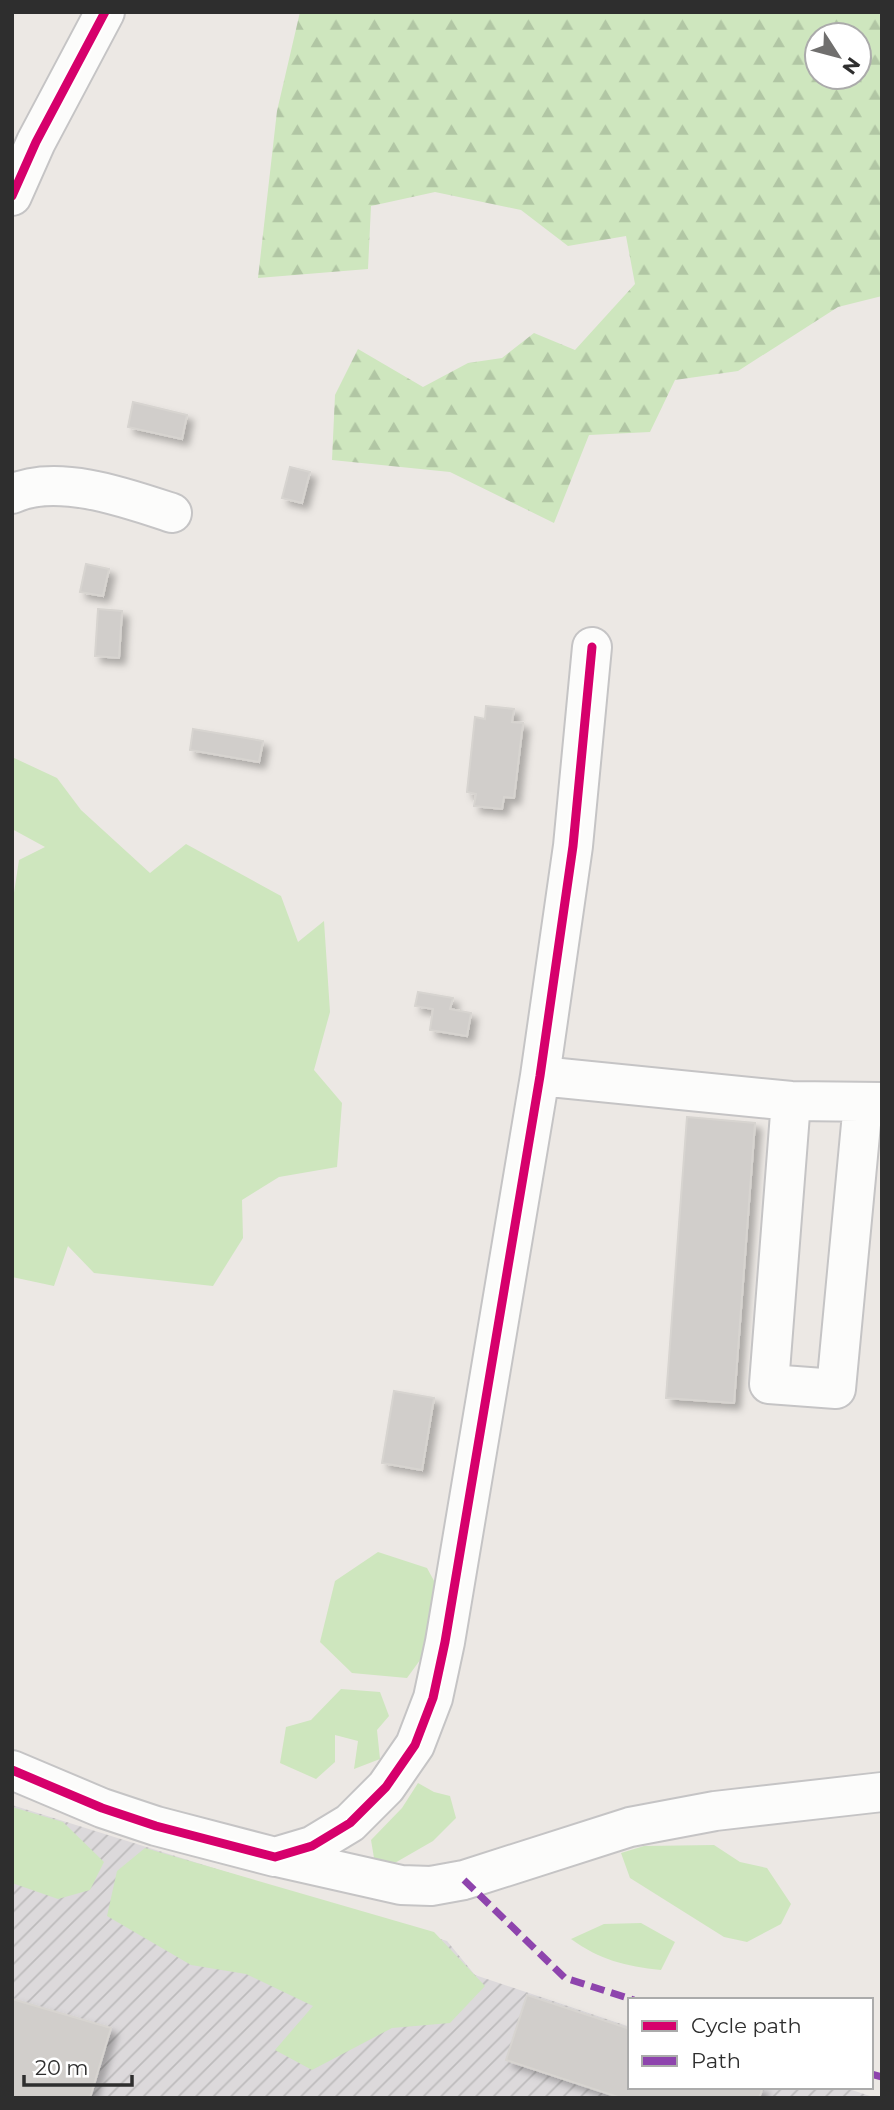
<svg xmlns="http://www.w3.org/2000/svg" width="894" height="2110" font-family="Montserrat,sans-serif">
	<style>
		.industrial { fill: url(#industrial-furrows) }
		.grass { fill: #cee6be }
		.forest { fill: url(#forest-firs); fill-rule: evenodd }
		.building { fill: #d1cecb; stroke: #d7d4d0; stroke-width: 2; filter: url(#shadow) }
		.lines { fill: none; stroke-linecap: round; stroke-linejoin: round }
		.minor-casing { stroke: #c5c4c5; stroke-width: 42 }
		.minor { stroke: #fcfcfb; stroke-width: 38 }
		.quiet { stroke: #8e44ad; stroke-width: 7; stroke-dasharray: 14 7; stroke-linecap: butt }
		.cycleway-casing { stroke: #fff; stroke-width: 13 }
		.cycleway { stroke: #d6006c; stroke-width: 9 }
	</style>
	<defs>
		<pattern id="industrial-furrows" width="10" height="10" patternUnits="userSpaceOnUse" patternTransform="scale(1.75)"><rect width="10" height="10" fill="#dcd9db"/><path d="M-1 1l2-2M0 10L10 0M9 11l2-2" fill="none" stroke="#bdbbbc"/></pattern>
		<pattern id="forest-firs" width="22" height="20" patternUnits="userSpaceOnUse" patternTransform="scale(1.75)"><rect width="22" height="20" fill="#cee6be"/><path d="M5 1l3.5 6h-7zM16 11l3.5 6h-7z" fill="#b1c6a4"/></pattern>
		<filter id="shadow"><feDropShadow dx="6" dy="6" stdDeviation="3.5" flood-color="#0004"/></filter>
	</defs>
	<rect width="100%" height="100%" fill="#ece8e4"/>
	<!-- industrial -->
	<path class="industrial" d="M12,1805L447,1941L475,1975L630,2027V2087H843L876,2098H12Z"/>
	<!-- grass -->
	<path class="grass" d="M12,757L57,778L81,810L150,873L186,844L281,896L298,942L324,921L330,1012L314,1070L342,1103L337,1167L279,1177L242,1200L243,1238L213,1286L94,1273L68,1246L54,1286L12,1277V906L19,860L45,847L12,829Z
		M378,1552L427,1568L439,1590L431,1645L407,1678L352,1673L320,1642L335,1581Z
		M341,1689L380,1692L389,1716L377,1730L380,1759L354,1769L358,1741L335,1735V1762L316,1779L280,1763L286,1727L311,1720Z
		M418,1783L434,1792L450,1796L456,1818L433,1841L393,1864L374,1858L371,1840L402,1808Z
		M12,1807L63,1822L104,1862L90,1890L58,1899L12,1883Z
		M714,1845L740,1862L767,1868L791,1904L781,1924L747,1942L724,1937L630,1878L621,1853L644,1846Z
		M145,1848L434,1932L485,1986L450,2023L392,2028L312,2070L275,2050L313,2006L246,1974L191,1965L107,1916L117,1871Z
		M641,1923L675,1942L661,1970C625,1966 600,1960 571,1939L604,1924Z"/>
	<!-- forest -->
	<path class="forest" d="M300,12H882V296L838,307L738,371L675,380L650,432L589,435L554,523L450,472L332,460L335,395L358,349L423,387L468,363L502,358L534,333L575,350L635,284L626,236L568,246L521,210L435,192L371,206L368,269L258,278L277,111ZM817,35H859V77H817Z"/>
	<!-- building -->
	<path class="building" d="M133,402L187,415L182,439L128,427Z
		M290,467L310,472L302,503L282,498Z
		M86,564L109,569L103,596L80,592Z
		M98,609L122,611L119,658L95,656Z
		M486,706L514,709L512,722L523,723L514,798L504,797L502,809L474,806L476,794L467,792L475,717L485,719Z
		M193,729L263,741L259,762L190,750Z
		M418,992L453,998L450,1009L471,1013L467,1036L430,1030L433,1009L415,1006Z
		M687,1117L755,1123L734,1403L666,1398Z
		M394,1391L434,1398L422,1470L382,1463Z
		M527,1995L630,2029V2087H763L759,2098H621L506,2060Z
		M12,1999L111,2028L90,2098H12Z"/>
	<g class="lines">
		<defs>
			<path id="minor" d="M12,196L36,142L105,12
				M12,494C57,473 127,498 172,513
				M540,1076L791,1101L882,1102
				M791,1101L769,1384L836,1389L863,1103
				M12,1770L102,1808L156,1826L275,1857L312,1846L350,1823L386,1787L415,1745L433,1698L445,1642L540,1076L573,846L592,647
				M277,1857L401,1885L431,1886L464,1880L630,1827L715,1811L882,1792"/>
		</defs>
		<!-- minor casing -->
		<use href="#minor" class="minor-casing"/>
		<!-- minor -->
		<use href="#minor" class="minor"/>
		<!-- quiet -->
		<path class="quiet" d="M464,1880L565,1978L634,2000
			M871,2074L882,2077"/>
		<defs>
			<path id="cycleway" d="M12,196L36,142L105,12
				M12,1770L102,1808L156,1826L275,1857L312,1846L350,1823L386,1787L415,1745L433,1698L445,1642L540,1076L573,846L592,647"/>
		</defs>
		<!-- cycleway casing -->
		<use href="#cycleway" class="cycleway-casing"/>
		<!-- cycleway -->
		<use href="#cycleway" class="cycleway"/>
	</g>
	<!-- border -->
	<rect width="894" height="2110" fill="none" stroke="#2e2e2e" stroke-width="28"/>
	<!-- legend -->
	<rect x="628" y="1998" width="245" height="91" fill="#ffffff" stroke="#ababab" stroke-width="2"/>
	<rect x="642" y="2021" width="35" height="10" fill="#d6006c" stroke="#ababab" stroke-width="2"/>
	<text x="691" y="2033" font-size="21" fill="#2e2e2e">Cycle path</text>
	<rect x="642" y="2056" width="35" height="10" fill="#8e44ad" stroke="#ababab" stroke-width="2"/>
	<text x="691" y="2068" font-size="21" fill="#2e2e2e">Path</text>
	<!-- north arrow -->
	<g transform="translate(838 56) rotate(126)"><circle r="33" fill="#ffffff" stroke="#ababab" stroke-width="2"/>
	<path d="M0-5L12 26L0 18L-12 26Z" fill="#706f6e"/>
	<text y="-10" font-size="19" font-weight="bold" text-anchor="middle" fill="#2e2e2e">N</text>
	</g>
	<!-- scale -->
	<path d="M24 2075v10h108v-10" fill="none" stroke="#2e2e2e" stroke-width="3.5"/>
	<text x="35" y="2075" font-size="21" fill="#2e2e2e" stroke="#ffffff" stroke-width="5" paint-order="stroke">20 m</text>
</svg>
